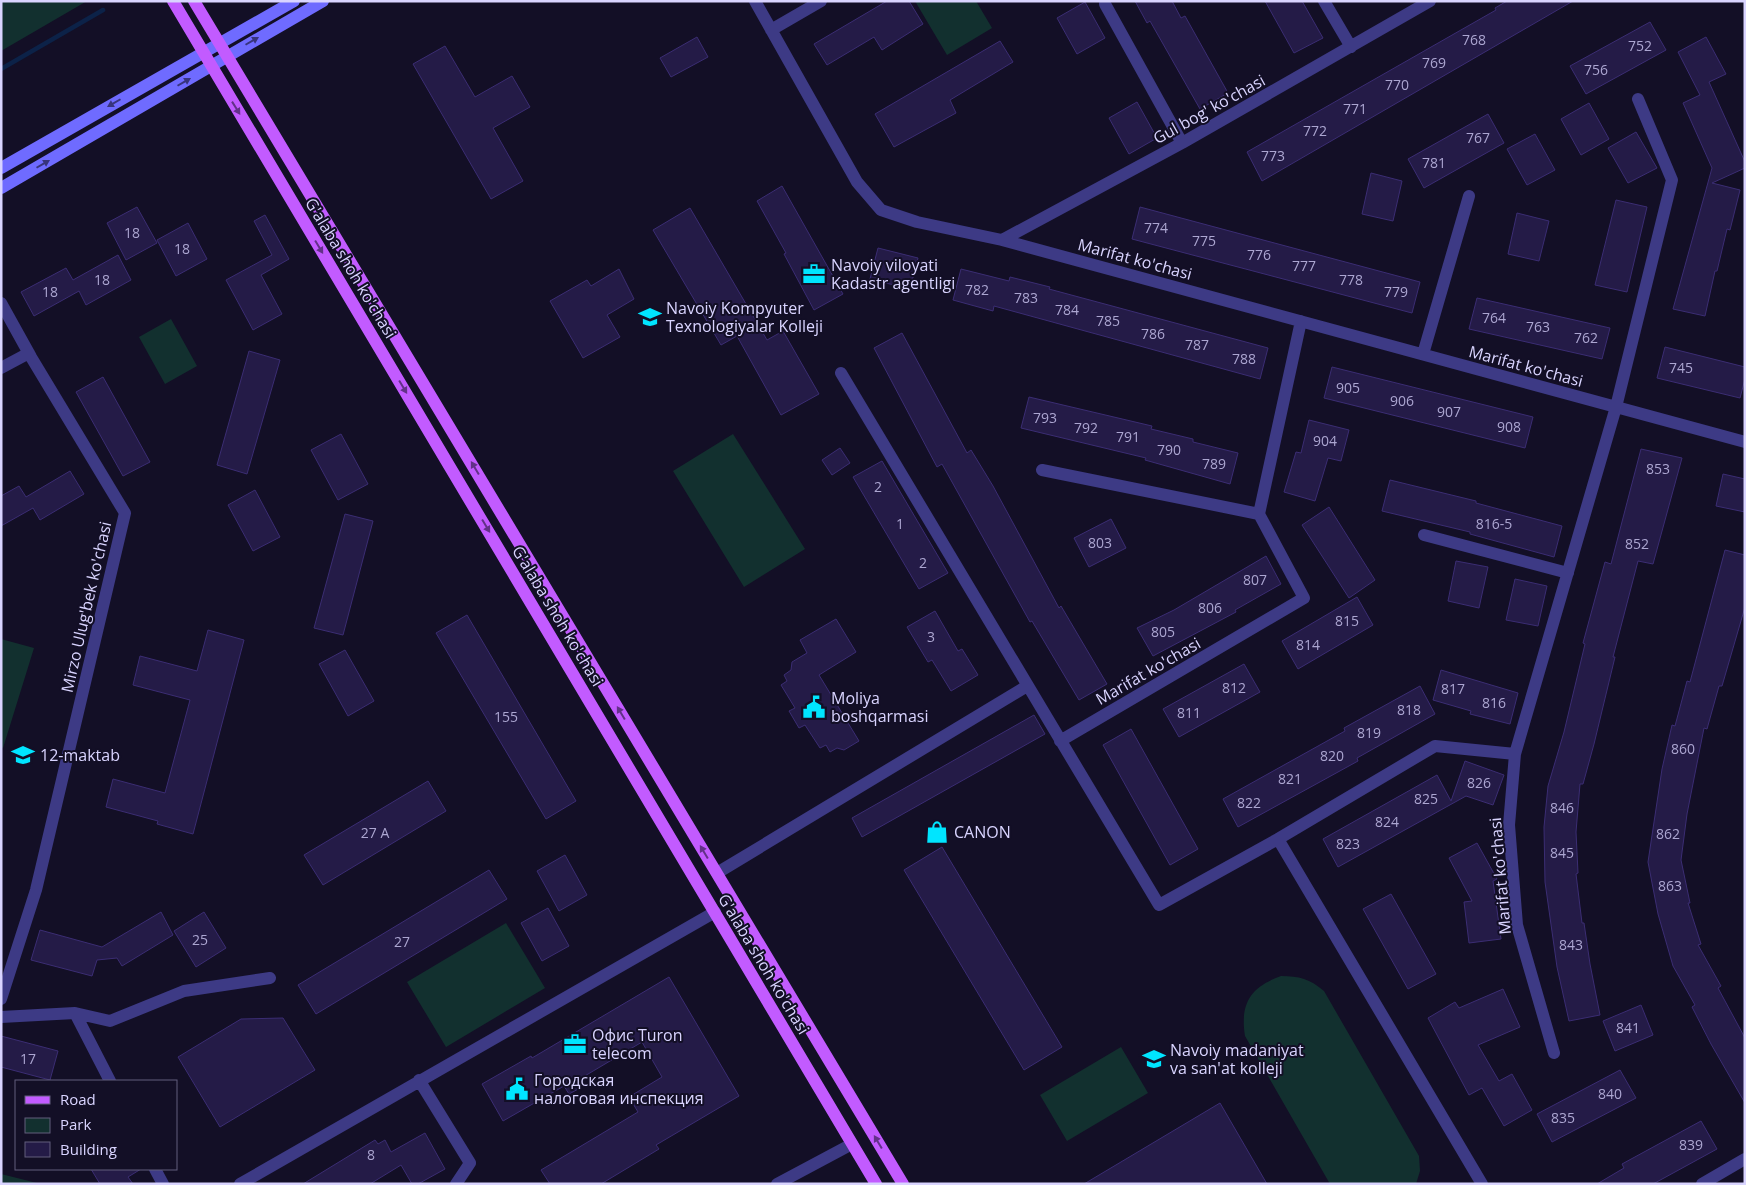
<svg xmlns="http://www.w3.org/2000/svg" width="1746" height="1185" font-family="'Open Sans',sans-serif">
	<style>
		.green { fill: #12302f }
		.lines { fill: none; stroke-linecap: round; stroke-linejoin: round }
		.stream { stroke: #0c2248; stroke-width: 4.5 }
		.building { fill: #241b47; stroke: #3b2d73 }
		.minor { stroke: #3d3a85; stroke-width: 12 }
		.secondary { stroke: #6f6bff; stroke-width: 12 }
		.primary { stroke: #c25bff; stroke-width: 12 }
		.oneway { fill: #38347d }
		.oneway2 { fill: #623188 }
		.labels { text-anchor: middle; stroke-width: 4; stroke-linejoin: round; paint-order: stroke }
		.number-label { font-size: 14px; fill: #aca6d1 }
		.street-label { font-size: 16px; fill: #d9d4ff; stroke: #130f26 }
		.poi-label { font-size: 16px; fill: #d9d4ff; stroke: #130f26; text-anchor: start }
	</style>
	<rect width="100%" height="100%" fill="#130f26"/>
	<!-- green -->
	<path class="green" d="M1,1H87L1,51Z
		M915,1H976L992,28L947,55Z
		M171,319L197,366L165,384L139,337Z
		M733,434L805,549L744,587L673,471Z
		M1,639L34,648L3,748L1,747Z
		M506,923L545,988L446,1047L407,982Z
		M1281,976C1299,976 1310,979 1324,991L1419,1156L1420,1171L1416,1184H1330L1245,1036C1240,1004 1250,987 1281,976Z
		M1121,1047L1148,1093L1067,1141L1040,1095Z
		M1,1174L37,1183V1184H1Z"/>
	<g class="lines">
		<!-- stream -->
		<path class="stream" d="M1,69L103,10"/>
	</g>
	<!-- building -->
	<path class="building" d="M887,1H909L923,24L882,50L874,37L827,65L814,44Z
		M1135,1H1172L1181,18L1185,16L1228,93L1200,109L1150,21L1147,23Z
		M1265,1H1302L1323,38L1294,53Z
		M1507,1H1573L1262,181L1247,152L1496,10L1495,8Z
		M1085,2L1105,38L1077,54L1057,18Z
		M1650,22L1666,50L1586,94L1570,66Z
		M697,37L708,57L671,77L660,58Z
		M1706,37L1726,74L1709,82L1745,162V168L1712,183L1740,190L1730,230L1727,229L1717,271H1715L1705,316L1673,309L1712,168L1683,103L1700,95L1678,52Z
		M1000,41L1013,62L950,100L956,113L894,147L875,114Z
		M445,46L475,97L512,76L530,107L493,128L523,181L491,199L413,64Z
		M1137,102L1157,138L1129,154L1109,118Z
		M1589,103L1609,139L1581,155L1561,119Z
		M1488,114L1504,143L1424,188L1408,159Z
		M1636,132L1657,168L1628,183L1608,148Z
		M1535,134L1555,170L1527,185L1507,149Z
		M1371,173L1402,181L1393,221L1362,214Z
		M782,186L843,294L814,310L784,254L786,253L757,201Z
		M1616,200L1647,207L1627,292L1595,285Z
		M137,207L157,243L126,260L107,223Z
		M1140,207L1420,282L1412,313L1132,239Z
		M690,208L767,340L783,331L819,394L781,415L737,336L721,345L653,230Z
		M1517,213L1549,221L1539,261L1508,254Z
		M265,215L289,259L261,275L282,314L253,330L226,280L272,255L254,221Z
		M188,223L207,259L176,276L157,240Z
		M878,248L918,258L910,289L870,279Z
		M118,255L131,280L86,305L79,291L34,316L21,292L66,268L73,280Z
		M619,269L634,299L607,315L620,337L583,358L550,301L587,280L591,286Z
		M961,269L1009,281L1010,277L1050,287L1049,289L1268,348L1260,379L994,306L993,311L953,300Z
		M1477,298L1610,328L1602,359L1469,329Z
		M902,333L967,453L971,450L993,486L1059,608L1061,606L1107,684L1079,700L1032,621L1030,622L942,464L937,467L874,348Z
		M1665,347L1745,367V379L1740,398L1657,378Z
		M249,351L280,360L247,474L217,465Z
		M1332,367L1533,417L1525,448L1324,398Z
		M103,377L150,462L123,476L76,392Z
		M1029,397L1152,426L1151,429L1193,439V442L1238,453L1230,484L1145,460L1146,458L1021,428Z
		M1309,420L1349,430L1341,461L1328,458L1315,501L1284,492L1296,452L1301,453Z
		M341,434L368,484L338,500L311,450Z
		M840,448L850,463L832,475L822,460Z
		M1641,449L1682,458L1653,564L1638,561L1613,657H1615L1594,744L1583,784H1580L1576,832L1578,873L1576,874L1582,923H1584L1590,964L1600,1015L1569,1021L1557,967L1545,882L1544,827L1548,786L1564,732L1585,644L1583,643L1605,562L1611,564Z
		M882,461L948,573L919,589L853,477Z
		M70,471L84,494L40,520L33,508L1,526V496L19,486L26,497Z
		M1723,474L1745,479V512L1716,506Z
		M1390,480L1476,501V503L1562,526L1554,557L1470,534V532L1382,511Z
		M255,490L280,537L253,551L228,505Z
		M1329,507L1375,580L1349,598L1302,525Z
		M345,514L373,521L343,635L314,628Z
		M1111,519L1126,548L1089,567L1074,538Z
		M1725,550L1745,555V607L1722,686H1719L1707,729L1704,728L1687,814L1681,860L1690,903H1688L1701,944L1698,945L1721,986L1718,988L1745,1038V1103L1711,1044L1692,1007L1695,1005L1673,966L1658,914L1648,862L1662,769L1672,725L1675,726L1687,681L1690,682Z
		M1266,556L1281,584L1235,610L1236,612L1153,656L1137,628L1174,610Z
		M1456,561L1488,567L1479,608L1448,601Z
		M1515,579L1547,586L1538,626L1506,620Z
		M1357,597L1373,625L1298,669L1282,641Z
		M935,611L958,651L962,649L978,675L951,691L932,660L928,662L907,627Z
		M467,615L576,801L546,819L436,633Z
		M836,619L856,652L819,675L859,741L844,750L837,748L830,752L826,745L820,748L805,725L799,728L789,711L795,708L781,685L787,681L784,675L791,670L792,662L807,653L800,640Z
		M208,630L244,640L193,834L157,824L158,821L106,807L113,779L165,793L190,700L133,685L140,656L197,671Z
		M345,650L374,701L348,716L319,664Z
		M1244,664L1260,692L1179,737L1163,709Z
		M1441,670L1518,693L1510,724L1470,714L1471,711L1433,700Z
		M1420,686L1435,714L1357,758L1358,761L1238,827L1223,799L1345,731L1344,728Z
		M1034,715L1045,734L862,837L852,818Z
		M1131,729L1198,849L1170,865L1103,745Z
		M1465,761L1504,775L1493,805L1466,796L1338,867L1323,839L1437,775L1451,801Z
		M428,781L446,811L323,885L304,855Z
		M1477,843L1497,879L1493,881L1501,939L1469,943L1464,902L1472,901L1449,858Z
		M942,847L1062,1047L1024,1070L904,870Z
		M565,855L587,895L559,911L537,871Z
		M489,870L507,899L316,1014L298,985Z
		M1391,894L1436,974L1408,989L1363,909Z
		M548,908L569,946L542,961L521,923Z
		M161,912L173,935L122,966L117,958L97,960L92,976L31,960L40,930L102,947Z
		M204,912L226,948L196,967L174,931Z
		M669,977L739,1096L656,1145L659,1149L601,1184H550L541,1170L638,1112L629,1097L662,1077L642,1042L578,1080L582,1087L569,1094L564,1086L503,1121L482,1084L531,1056L532,1058Z
		M1503,989L1520,1027L1478,1045L1499,1081L1512,1074L1532,1110L1504,1126L1482,1088L1469,1095L1428,1018L1455,1002L1459,1008Z
		M1641,1005L1653,1035L1615,1051L1603,1021Z
		M283,1018L315,1070L220,1127L178,1057L241,1019Z
		M1,1036L58,1051L50,1080L1,1067Z
		M1620,1070L1636,1098L1552,1142L1537,1114Z
		M1220,1103L1267,1184H1084Z
		M1701,1121L1717,1149L1653,1184H1597L1624,1168L1622,1164Z
		M425,1133L445,1169L418,1184H412L401,1165L370,1184H303L375,1140L378,1144L385,1140L391,1152Z
		M91,1169H141L128,1177L133,1184H100Z"/>
	<g class="lines">
		<!-- minor -->
		<path class="minor" d="M755,1L857,182L881,210L917,222L1002,240L1745,442
			M1324,1L1351,47
			M1105,4L1182,143
			M771,30L821,1
			M1002,240L1182,143L1430,1
			M1,303L31,357L125,513L36,890L1,999
			M1423,354L1469,196
			M1,368L29,353
			M841,373L1159,905L1278,839L1435,746L1515,754
			M1042,470L1259,514
			M1424,535L1568,573
			M1060,741L1304,598L1259,514L1301,321
			M1278,839L1482,1184
			M717,873L1027,686
			M75,1013L110,1081
			M1,1017L75,1013L110,1021L184,991L270,978
			M1554,1053L1517,925L1509,825L1515,754L1616,407L1672,180L1638,99
			M419,1080L470,1163L456,1184
			M155,1169L163,1184
			M240,1184L715,912
			M777,1184L852,1144
			M1702,1184L1745,1159"/>
		<!-- secondary -->
		<path class="secondary" d="M1,168L294,1
			M1,188L323,1"/>
		<!-- primary -->
		<path class="primary" d="M173,1L876,1184
			M194,1L903,1184"/>
	</g>
	<!-- one-way arrows -->
	<defs><path id="oneway-solid" d="M-6-.8H1V-3.2L6.5 0L1 3.2V.8H-6Z" transform="scale(1.25)"/></defs>
	<g class="oneway">
		<use href="#oneway-solid" transform="translate(252 41) rotate(-30)"/>
		<use href="#oneway-solid" transform="translate(184 82) rotate(-30)"/>
		<use href="#oneway-solid" transform="translate(114 103) rotate(150)"/>
		<use href="#oneway-solid" transform="translate(43 164) rotate(-30)"/>
	</g>
	<g class="oneway2">
		<use href="#oneway-solid" transform="translate(236 108) rotate(58)"/>
		<use href="#oneway-solid" transform="translate(319 247) rotate(59)"/>
		<use href="#oneway-solid" transform="translate(403 387) rotate(59)"/>
		<use href="#oneway-solid" transform="translate(475 468) rotate(-121)"/>
		<use href="#oneway-solid" transform="translate(486 526) rotate(59)"/>
		<use href="#oneway-solid" transform="translate(621 713) rotate(-121)"/>
		<use href="#oneway-solid" transform="translate(704 852) rotate(-121)"/>
		<use href="#oneway-solid" transform="translate(878 1142) rotate(-121)"/>
	</g>
	<!-- icons -->
	<defs>
		<symbol id="office-bare" viewBox="-9 -9 18 18"><path d="M-6-3h4V-5.5h4V-3h4V5H-6ZM-1-4.5V-3h2v-1.5ZM-6 0V1H6V0Z" fill="#00e5ff" stroke="#130f26" stroke-width="2.5" paint-order="stroke"/></symbol>
		<symbol id="university-bare" viewBox="-9 -9 18 18"><path d="M0-5L7-2L0 1L-7-2ZM-4 1L0 2.5L4 1V4Q0 6-4 4Z" fill="#00e5ff" stroke="#130f26" stroke-width="2.5" paint-order="stroke"/></symbol>
		<symbol id="civic-bare" viewBox="-9 -9 18 18"><path d="M-.6-6.5H3V-4.5H.6V-3L4-1V1h2V6H-6V1h2V-1L-.6-3ZM-1.2 2.5V6h2.4V2.5Z" fill="#00e5ff" stroke="#130f26" stroke-width="2.5" paint-order="stroke"/></symbol>
		<symbol id="school-bare" viewBox="-9 -9 18 18"><path d="M0-5L7-2L0 1L-7-2ZM-4 1L0 2.5L4 1V4Q0 6-4 4Z" fill="#00e5ff" stroke="#130f26" stroke-width="2.5" paint-order="stroke"/></symbol>
		<symbol id="shop-bare" viewBox="-9 -9 18 18"><path d="M-5-2.5h2.3a2.7 3.5 0 0 1 5.4 0H5L5.5 6h-11ZM-1.5-2.5h3a1.5 2.3 0 0 0-3 0Z" fill="#00e5ff" stroke="#130f26" stroke-width="2.5" paint-order="stroke"/></symbol>
	</defs>
	<g fill-rule="evenodd">
		<use href="#office-bare" x="798" y="258" width="32" height="32"/>
		<use href="#university-bare" x="634" y="301" width="32" height="32"/>
		<use href="#civic-bare" x="798" y="691" width="32" height="32"/>
		<use href="#school-bare" x="7" y="739" width="32" height="32"/>
		<use href="#shop-bare" x="921" y="816" width="32" height="32"/>
		<use href="#office-bare" x="559" y="1028" width="32" height="32"/>
		<use href="#university-bare" x="1138" y="1043" width="32" height="32"/>
		<use href="#civic-bare" x="501" y="1073" width="32" height="32"/>
	</g>
	<g class="labels">
		<!-- number labels -->
		<g class="number-label">
			<text x="1474" y="45">768</text>
			<text x="1640" y="51">752</text>
			<text x="1434" y="68">769</text>
			<text x="1596" y="75">756</text>
			<text x="1397" y="90">770</text>
			<text x="1355" y="114">771</text>
			<text x="1315" y="136">772</text>
			<text x="1478" y="143">767</text>
			<text x="1273" y="161">773</text>
			<text x="1434" y="168">781</text>
			<text x="1156" y="233">774</text>
			<text x="132" y="238">18</text>
			<text x="1204" y="246">775</text>
			<text x="182" y="254">18</text>
			<text x="1259" y="260">776</text>
			<text x="1304" y="271">777</text>
			<text x="102" y="285">18</text>
			<text x="1351" y="285">778</text>
			<text x="977" y="295">782</text>
			<text x="50" y="297">18</text>
			<text x="1396" y="297">779</text>
			<text x="1026" y="303">783</text>
			<text x="1067" y="315">784</text>
			<text x="1494" y="323">764</text>
			<text x="1108" y="326">785</text>
			<text x="1538" y="332">763</text>
			<text x="1153" y="339">786</text>
			<text x="1586" y="343">762</text>
			<text x="1197" y="350">787</text>
			<text x="1244" y="364">788</text>
			<text x="1681" y="373">745</text>
			<text x="1348" y="393">905</text>
			<text x="1402" y="406">906</text>
			<text x="1449" y="417">907</text>
			<text x="1045" y="423">793</text>
			<text x="1509" y="432">908</text>
			<text x="1086" y="433">792</text>
			<text x="1128" y="442">791</text>
			<text x="1325" y="446">904</text>
			<text x="1169" y="455">790</text>
			<text x="1214" y="469">789</text>
			<text x="1658" y="474">853</text>
			<text x="878" y="492">2</text>
			<text x="900" y="529">1</text>
			<text x="1494" y="529">816-5</text>
			<text x="1100" y="548">803</text>
			<text x="1637" y="549">852</text>
			<text x="923" y="568">2</text>
			<text x="1255" y="585">807</text>
			<text x="1210" y="613">806</text>
			<text x="1347" y="626">815</text>
			<text x="1163" y="637">805</text>
			<text x="931" y="642">3</text>
			<text x="1308" y="650">814</text>
			<text x="1234" y="693">812</text>
			<text x="1453" y="694">817</text>
			<text x="1494" y="708">816</text>
			<text x="1409" y="715">818</text>
			<text x="1189" y="718">811</text>
			<text x="506" y="722">155</text>
			<text x="1369" y="738">819</text>
			<text x="1683" y="754">860</text>
			<text x="1332" y="761">820</text>
			<text x="1290" y="784">821</text>
			<text x="1479" y="788">826</text>
			<text x="1426" y="804">825</text>
			<text x="1249" y="808">822</text>
			<text x="1562" y="813">846</text>
			<text x="1387" y="827">824</text>
			<text x="375" y="838">27 А</text>
			<text x="1668" y="839">862</text>
			<text x="1348" y="849">823</text>
			<text x="1562" y="858">845</text>
			<text x="1670" y="891">863</text>
			<text x="200" y="945">25</text>
			<text x="402" y="947">27</text>
			<text x="1571" y="950">843</text>
			<text x="1628" y="1033">841</text>
			<text x="28" y="1064">17</text>
			<text x="1610" y="1099">840</text>
			<text x="1563" y="1123">835</text>
			<text x="1691" y="1150">839</text>
			<text x="371" y="1160">8</text>
		</g>
		<!-- street labels -->
		<g class="street-label">
			<text transform="translate(1209 109) rotate(-29)" y="6">Gul bog' ko'chasi</text>
			<text transform="translate(1135 259) rotate(15)" y="6">Marifat ko'chasi</text>
			<text transform="translate(351 268) rotate(59)" y="6">G'alaba shoh ko'chasi</text>
			<text transform="translate(1526 366) rotate(15)" y="6">Marifat ko'chasi</text>
			<text transform="translate(86 607) rotate(-77)" y="6">Mirzo Ulug'bek ko'chasi</text>
			<text transform="translate(558 616) rotate(59)" y="6">G'alaba shoh ko'chasi</text>
			<text transform="translate(1148 671) rotate(-30)" y="6">Marifat ko'chasi</text>
			<text transform="translate(1500 876) rotate(-95)" y="6">Marifat ko'chasi</text>
			<text transform="translate(764 964) rotate(59)" y="6">G'alaba shoh ko'chasi</text>
		</g>
		<!-- poi labels -->
		<g class="poi-label">
			<text x="831" y="271">Navoiy viloyati<tspan x="831" dy="18">Kadastr agentligi</tspan></text>
			<text x="666" y="314">Navoiy Kompyuter<tspan x="666" dy="18">Texnologiyalar Kolleji</tspan></text>
			<text x="831" y="704">Moliya<tspan x="831" dy="18">boshqarmasi</tspan></text>
			<text x="40" y="761">12-maktab</text>
			<text x="954" y="838">CANON</text>
			<text x="592" y="1041">Офис Turon<tspan x="592" dy="18">telecom</tspan></text>
			<text x="1170" y="1056">Navoiy madaniyat<tspan x="1170" dy="18">va san'at kolleji</tspan></text>
			<text x="534" y="1086">Городская<tspan x="534" dy="18">налоговая инспекция</tspan></text>
		</g>
	</g>
	<!-- border -->
	<rect width="1746" height="1185" fill="none" stroke="#d9d4ff" stroke-width="5"/>
	<!-- legend -->
	<rect x="15" y="1080" width="162" height="90" fill="#130f26" stroke="#625e7d"/>
	<rect x="25" y="1096" width="25" height="8" fill="#c25bff" stroke="#625e7d"/>
	<text x="60" y="1105" font-size="15" fill="#d9d4ff">Road</text>
	<rect x="25" y="1118" width="25" height="15" fill="#12302f" stroke="#625e7d"/>
	<text x="60" y="1130" font-size="15" fill="#d9d4ff">Park</text>
	<rect x="25" y="1142" width="25" height="15" fill="#241b47" stroke="#625e7d"/>
	<text x="60" y="1155" font-size="15" fill="#d9d4ff">Building</text>
</svg>
